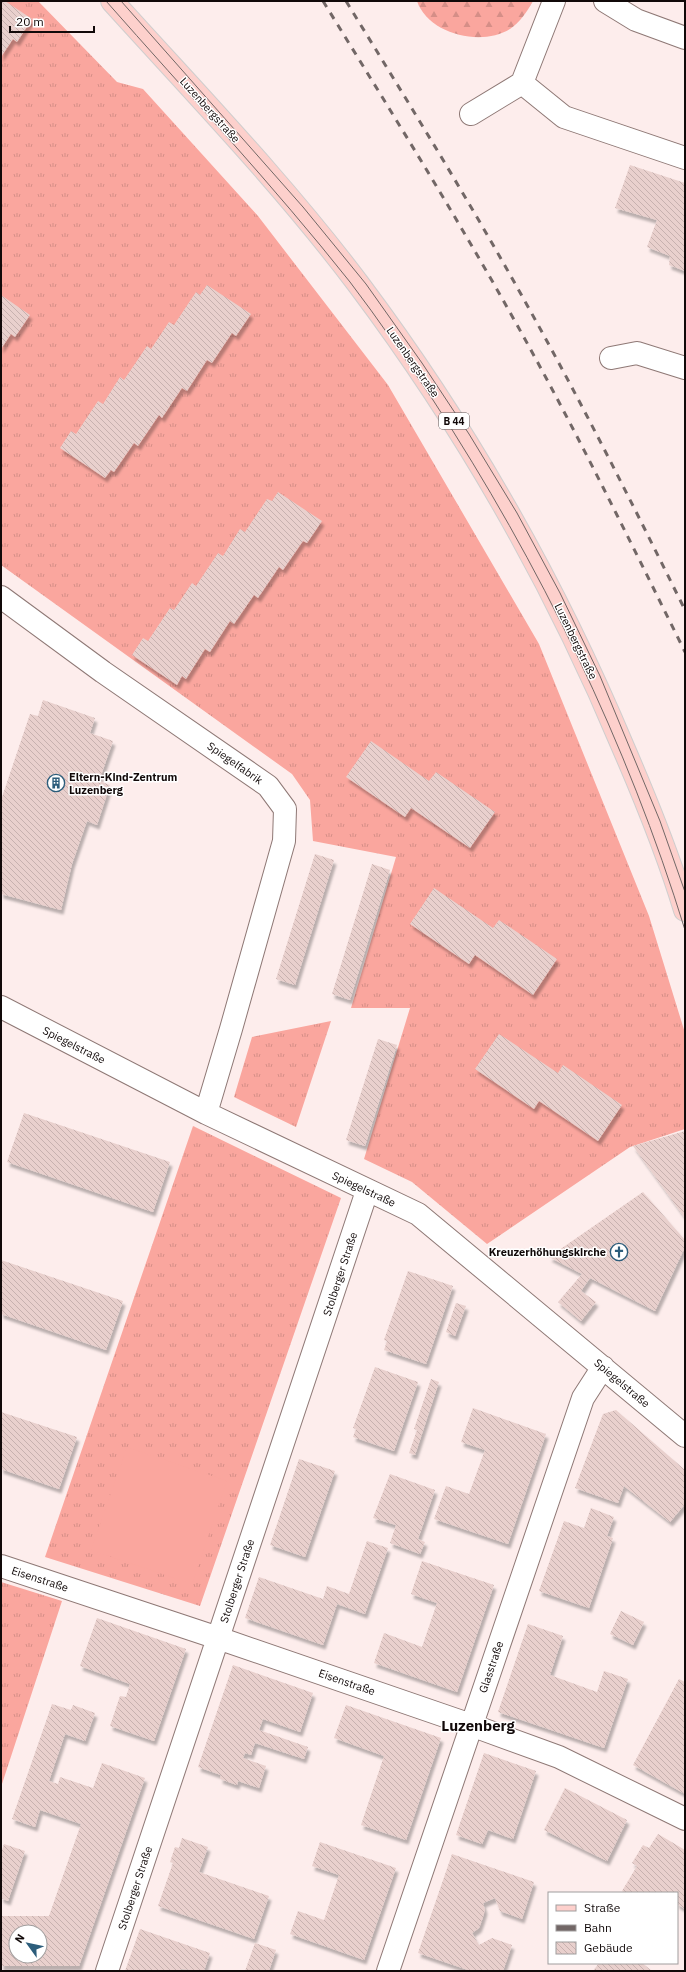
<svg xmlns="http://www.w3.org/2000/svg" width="686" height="1972" font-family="'IBM Plex Sans',sans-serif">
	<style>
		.grass { fill: url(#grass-tufts) }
		.forest { fill: url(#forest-firs) }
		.pitch { fill: #faa69e }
		.building { fill: url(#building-back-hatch); fill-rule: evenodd; filter: url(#shadow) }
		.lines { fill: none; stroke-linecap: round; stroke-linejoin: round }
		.minor-casing { stroke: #8e7875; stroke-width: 24 }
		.major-casing { stroke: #cfcece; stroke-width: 24 }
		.minor { stroke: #fff; stroke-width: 22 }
		.major { stroke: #fdd0cc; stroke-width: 22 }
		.tram { stroke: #726766; stroke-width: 1 }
		.rail { stroke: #726766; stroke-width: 3; stroke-dasharray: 7 7; stroke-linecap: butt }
		.labels { text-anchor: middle; stroke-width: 3; stroke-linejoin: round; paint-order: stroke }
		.shield { fill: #fff; stroke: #585353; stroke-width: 1 }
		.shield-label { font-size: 10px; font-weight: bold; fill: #110909 }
		.street-label { font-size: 11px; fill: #110909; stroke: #fff }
		.poi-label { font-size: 11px; font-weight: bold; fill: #110909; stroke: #fff; text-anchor: start }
		.district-label { font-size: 15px; font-weight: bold; fill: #110909; stroke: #fff }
	</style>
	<defs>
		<pattern id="grass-tufts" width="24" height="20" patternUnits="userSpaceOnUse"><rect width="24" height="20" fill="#faa69e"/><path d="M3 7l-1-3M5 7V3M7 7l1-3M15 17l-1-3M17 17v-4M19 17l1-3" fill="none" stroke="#d58e87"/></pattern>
		<pattern id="forest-firs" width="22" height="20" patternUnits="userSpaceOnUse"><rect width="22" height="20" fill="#faa69e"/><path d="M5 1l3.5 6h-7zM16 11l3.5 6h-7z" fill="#d58e87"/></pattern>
		<pattern id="building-back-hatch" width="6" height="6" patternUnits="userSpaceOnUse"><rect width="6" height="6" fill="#e9d0cd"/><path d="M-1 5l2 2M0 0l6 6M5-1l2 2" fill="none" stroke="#c7b1af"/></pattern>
		<filter id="shadow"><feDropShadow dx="2.5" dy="4.5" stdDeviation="1" flood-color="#0004"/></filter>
	</defs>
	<rect width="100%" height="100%" fill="#fdedec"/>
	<!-- grass -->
	<path class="grass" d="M1,1H38L117,82L143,89L258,216L388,385L539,644L649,916L685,1033V1129L630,1147L487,1244L412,1182L364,1159L410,1008H351L396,857L313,841L310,800L292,774L1,565Z
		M331,1021L296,1127L234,1097L252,1037Z
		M193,1126L341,1198L200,1606L45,1557Z
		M1,1582L62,1601L1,1787Z"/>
	<!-- forest -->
	<path class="forest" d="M417,1H533C527,12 520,22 510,29C481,47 428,34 417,1Z"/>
	<!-- pitch -->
	<path class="pitch" d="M127,1447L227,1481L192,1584L91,1550Z"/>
	<!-- building -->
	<path class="building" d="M1,1H5L32,19L17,42L13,39L1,57Z
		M630,165L685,183V271L669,265L670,256L647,247L657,220L615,208Z
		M207,285L251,314L236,336L232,333L212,363L207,360L187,391L182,388L162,418L159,415L138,446L134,443L114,472L111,470L105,478L60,448L71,431L76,434L98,401L103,404L120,377L124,380L147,346L151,349L169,322L174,325L196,292L200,295Z
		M1,295L30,315L15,337L11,334L1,349Z
		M278,492L322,521L307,543L303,541L283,570L279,567L258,598L254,595L234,624L230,621L210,652L205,649L186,679L182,676L177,685L132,655L143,638L148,641L170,608L174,610L192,583L196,586L218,553L223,556L240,529L245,532L267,499L272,501Z
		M43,700L95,718L90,733L113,741L99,781L110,785L97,825L87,821L72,864L61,910L1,894V800L30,714L38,716Z
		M371,741L429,781L436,772L495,812L470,848L411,808L405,817L346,777Z
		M315,854L334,860L295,985L276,979Z
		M372,864L390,870L350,1000L332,994Z
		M434,888L493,928L499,920L557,959L533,995L475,955L469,964L410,924Z
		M499,1034L558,1073L563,1065L622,1105L598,1141L539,1101L534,1109L475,1069Z
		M378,1039L397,1045L365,1146L346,1140Z
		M24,1113L170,1162L153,1212L7,1162Z
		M685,1131V1218L633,1146Z
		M643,1192L685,1240V1247L655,1311L590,1278L581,1291L596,1302L581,1321L558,1302L582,1274L549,1257Z
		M1,1260L123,1301L106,1350L1,1314Z
		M408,1271L453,1286L426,1364L384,1350L387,1341L384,1340Z
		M456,1303L466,1306L455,1336L446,1332Z
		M375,1367L418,1382L394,1451L353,1437L356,1429L353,1428Z
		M431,1379L439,1382L415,1455L409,1453L417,1430L414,1429Z
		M473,1408L546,1434L508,1544L434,1519L446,1486L469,1494L485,1450L461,1442Z
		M616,1410L685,1470V1504L670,1522L624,1486L618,1503L575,1488L603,1414Z
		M1,1412L77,1437L59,1489L1,1469Z
		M299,1459L335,1471L305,1557L270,1545Z
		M390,1474L435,1490L418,1539L425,1542L420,1554L390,1543L396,1525L373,1518Z
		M591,1508L614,1517L607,1536L613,1538L589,1608L539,1591L564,1521L584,1528Z
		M367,1541L388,1548L365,1614L337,1604L323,1645L245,1618L259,1577L323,1599L327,1586L349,1594Z
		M422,1561L494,1585L457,1692L374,1663L384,1633L422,1647L437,1603L411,1594Z
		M621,1611L644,1622L633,1645L610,1634Z
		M97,1618L186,1649L154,1741L110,1726L120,1696L126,1697L130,1684L80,1666Z
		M528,1624L563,1636L550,1675L597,1692L604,1671L628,1679L604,1748L498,1712Z
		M233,1665L313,1693L300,1732L263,1719L259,1730L308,1747L304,1759L255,1743L251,1755L245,1753L243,1758L266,1766L259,1788L238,1781L237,1785L220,1779L221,1775L198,1767Z
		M679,1679L685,1682V1794L633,1765Z
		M52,1704L71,1710L73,1705L95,1713L85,1741L65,1734L49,1781L58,1784L60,1777L93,1788L102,1763L145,1778L79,1966H1V1916H49L81,1824L40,1810L35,1827L12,1819ZM16,1932H40V1956H16Z
		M346,1705L441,1738L406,1840L361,1825L384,1756L334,1738Z
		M484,1753L536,1771L513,1839L488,1830L482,1844L456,1835Z
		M565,1788L627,1820L607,1861L544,1830Z
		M658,1834L685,1850V1909L677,1904V1893H625L622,1891L637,1866L632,1863L643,1845L649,1848Z
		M182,1838L208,1847L199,1872L269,1896L254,1939L158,1906L173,1863L170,1862L175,1847L179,1848Z
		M320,1842L396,1868L364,1960L290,1934L298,1911L324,1920L339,1875L312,1866Z
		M4,1844L25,1851L8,1901L1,1898V1853Z
		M452,1854L534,1882L522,1919L500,1911L495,1898L483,1903L485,1910L482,1920L479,1928L472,1933L479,1945L492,1938L512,1945L503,1971H471L418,1953Z
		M140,1929L210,1953L204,1971L181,1969L180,1971H125Z
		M255,1943L276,1950L269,1971H245Z
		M599,1963H642L652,1971H593Z"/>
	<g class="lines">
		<defs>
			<path id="minor" d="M605,1L636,20L685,38
				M522,83L564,117L685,158
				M471,114L522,83L554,1
				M611,358L637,353L685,368
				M1,597L103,672L268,786L285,809L284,841L231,1029L206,1113
				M1,1007L206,1113L418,1214L685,1436
				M1,1566L218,1638L471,1725L559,1757L685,1819
				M107,1971L367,1191
				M388,1971L583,1398L603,1367"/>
			<path id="major" d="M112,1C196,94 284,185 359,285C467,429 553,580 623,747C646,800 668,854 685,910"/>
		</defs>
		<!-- minor casing -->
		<use href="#minor" class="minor-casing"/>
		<!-- major casing -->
		<use href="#major" class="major-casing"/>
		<!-- minor -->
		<use href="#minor" class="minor"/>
		<!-- major -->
		<use href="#major" class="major"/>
		<!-- tram -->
		<path class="tram" d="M106,1C188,94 273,185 350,282C379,320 406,360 433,400C540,564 627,742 685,930
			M121,1L303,207L366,284L422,363L469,434L517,513L560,593L600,676L660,821L685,892"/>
		<!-- rail -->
		<path class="rail" d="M323,1C387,105 452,209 512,316C574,426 629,539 685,652
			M346,1C408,102 470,202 527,305C583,405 634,507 685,610"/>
	</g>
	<!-- icons -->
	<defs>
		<symbol id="building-ring" viewBox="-11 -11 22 22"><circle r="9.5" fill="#fff" stroke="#2c5d7b" stroke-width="1.5"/><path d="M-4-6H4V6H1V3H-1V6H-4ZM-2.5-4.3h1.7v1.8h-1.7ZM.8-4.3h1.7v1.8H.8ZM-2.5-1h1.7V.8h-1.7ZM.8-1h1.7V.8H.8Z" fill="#2c5d7b"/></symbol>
		<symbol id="church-ring" viewBox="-11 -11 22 22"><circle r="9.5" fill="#fff" stroke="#2c5d7b" stroke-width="1.5"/><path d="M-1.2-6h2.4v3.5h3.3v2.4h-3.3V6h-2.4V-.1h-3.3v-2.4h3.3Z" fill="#2c5d7b"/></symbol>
	</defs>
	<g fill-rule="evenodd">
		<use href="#building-ring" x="46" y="773" width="20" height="20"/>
		<use href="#church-ring" x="609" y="1242" width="20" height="20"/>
	</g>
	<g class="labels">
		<!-- shield labels -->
		<rect class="shield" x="439" y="413" width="30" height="16" rx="3"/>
		<g class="shield-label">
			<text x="454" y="425">B 44</text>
		</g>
		<!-- street labels -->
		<g class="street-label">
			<text transform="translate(210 110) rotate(48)" y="4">Luzenbergstraße</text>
			<text transform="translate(413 362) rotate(55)" y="4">Luzenbergstraße</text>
			<text transform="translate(576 641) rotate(64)" y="4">Luzenbergstraße</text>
			<text transform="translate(235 763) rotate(35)" y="4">Spiegelfabrik</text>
			<text transform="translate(74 1045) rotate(27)" y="4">Spiegelstraße</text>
			<text transform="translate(364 1189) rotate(25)" y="4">Spiegelstraße</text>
			<text transform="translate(340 1274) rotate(-72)" y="4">Stolberger Straße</text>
			<text transform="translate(622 1383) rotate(40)" y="4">Spiegelstraße</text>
			<text transform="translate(40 1579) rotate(18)" y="4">Eisenstraße</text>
			<text transform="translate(237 1581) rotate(-72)" y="4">Stolberger Straße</text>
			<text transform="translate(491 1667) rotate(-71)" y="4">Glasstraße</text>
			<text transform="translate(347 1682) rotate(19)" y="4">Eisenstraße</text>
			<text transform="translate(135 1888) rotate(-72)" y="4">Stolberger Straße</text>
		</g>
		<!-- poi labels -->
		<g class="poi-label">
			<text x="69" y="781">Eltern-Kind-Zentrum<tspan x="69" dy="13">Luzenberg</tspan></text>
			<text x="606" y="1256" text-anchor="end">Kreuzerhöhungskirche</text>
		</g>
		<!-- district labels -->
		<g class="district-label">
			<text x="478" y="1731">Luzenberg</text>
		</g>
	</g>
	<!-- border -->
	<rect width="686" height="1972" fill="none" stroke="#110909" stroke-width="4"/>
	<!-- legend -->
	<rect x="548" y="1892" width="130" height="72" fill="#ffffff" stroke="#a09d9d"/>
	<rect x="556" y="1905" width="20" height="6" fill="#fdd0cc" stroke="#a09d9d"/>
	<text x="584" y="1912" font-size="12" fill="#110909">Straße</text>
	<rect x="556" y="1925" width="20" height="6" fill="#726766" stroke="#a09d9d"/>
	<text x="584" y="1932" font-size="12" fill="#110909">Bahn</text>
	<rect x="556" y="1942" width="20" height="12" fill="url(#building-back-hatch)" stroke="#a09d9d"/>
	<text x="584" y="1952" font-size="12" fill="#110909">Gebäude</text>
	<!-- north arrow -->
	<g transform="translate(28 1944) rotate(303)"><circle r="19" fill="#ffffff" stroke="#a09d9d"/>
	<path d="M0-3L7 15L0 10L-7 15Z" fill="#2c5d7b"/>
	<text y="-6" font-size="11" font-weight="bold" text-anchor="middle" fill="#110909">N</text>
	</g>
	<!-- scale -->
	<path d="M10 26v6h84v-6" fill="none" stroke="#110909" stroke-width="2"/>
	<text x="16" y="26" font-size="12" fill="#110909" stroke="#ffffff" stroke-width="3" paint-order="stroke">20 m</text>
</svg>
